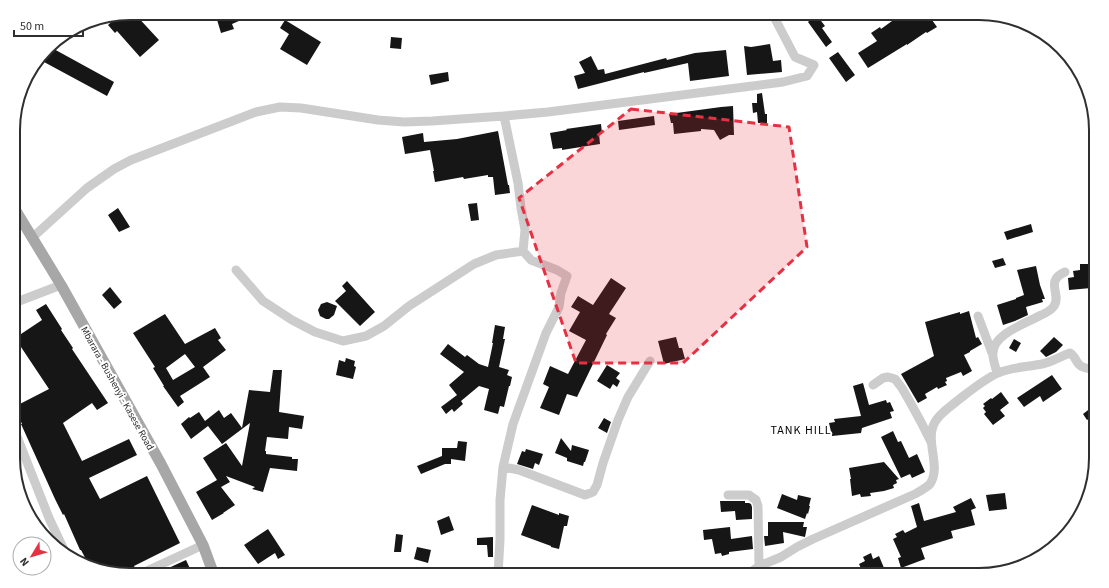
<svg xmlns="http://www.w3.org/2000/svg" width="1109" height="588" font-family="'Source Sans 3',sans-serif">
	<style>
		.building { fill: #161616; fill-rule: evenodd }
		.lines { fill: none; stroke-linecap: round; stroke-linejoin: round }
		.minor { stroke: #ccc; stroke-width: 9 }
		.major { stroke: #a7a7a7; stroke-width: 11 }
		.marked { fill: #e63143; fill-opacity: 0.2; stroke: #e63143; stroke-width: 3; stroke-dasharray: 8 5; stroke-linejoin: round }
		.labels { text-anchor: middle; stroke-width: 4; stroke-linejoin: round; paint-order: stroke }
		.street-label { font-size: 10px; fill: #2f2f2f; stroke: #fff }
		.quarter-label { font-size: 12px; letter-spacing: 1px; fill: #000; stroke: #fff }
		.rim { fill: none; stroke: #2f2f2f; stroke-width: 2 }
	</style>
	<rect width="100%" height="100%" fill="#fff"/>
	<!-- building -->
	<path class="building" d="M130,13H134L159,40L140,57L117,31L115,33L108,25L119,15Z
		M215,13H257L232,24L234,29L221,33Z
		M803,13H815L825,26L822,28L832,42L826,47L808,22L809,21Z
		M903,13H927L937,27L927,33L926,32L907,45V44L868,68L858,53L877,41L871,33L880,27L881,29Z
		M285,20L321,42L307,65L280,49L289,34L280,28Z
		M391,37L402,38L401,49L390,48Z
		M770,44L773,61L781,60L782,72L747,75L744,46L751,47Z
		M52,48L114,82L107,96L44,62Z
		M726,50L729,76L690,81L688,63L644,73V72L578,89L574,76L585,73L579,62L591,56L598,70L604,69L605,74L666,58L667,60L695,53Z
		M838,52L855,75L846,82L829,58Z
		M448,72L449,81L431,85L429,75Z
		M762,93L765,114H767V123H758L757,112L753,113L752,103H757V94Z
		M733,106L734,135H729L720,140L714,130L701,129V131L674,134L673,123H671L669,114L721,107Z
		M654,116L655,125L619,130L618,121Z
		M601,124L602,133H599L600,144L562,150V148L553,149L550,133L567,130L566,129Z
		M498,131L508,185H509L510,193L495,195L493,177H488V175L464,179L463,177L435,182L433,171H434L430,150L405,154L402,137L423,133L424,142L457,139Z
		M477,203L479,220L471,221L468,204Z
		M118,208L130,227L119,232L108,215Z
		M1031,224L1033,232L1007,240L1004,232Z
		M1003,258L1006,265L995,268L992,261Z
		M1080,264H1089L1091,288L1069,290L1068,278L1074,277L1073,271L1080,270Z
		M1036,266L1040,285L1045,299H1042L1043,302L1026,307L1028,315L1015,321L1003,325L997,305L1016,299V298L1024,295L1017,270Z
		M611,278L626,288L609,314L616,318L606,334L607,335L577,397L567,394L559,415L540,408L549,387L543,384L550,366L568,374L586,340L569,331L580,312L571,307L578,296L593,305Z
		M347,281L375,312L360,326L335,301L346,291L342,286Z
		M110,287L122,302L114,309L102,295Z
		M327,302L337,306L334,315L329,319H326L320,316L318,310L321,304Z
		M46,304L62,329L61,330L73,348L72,349L108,403L97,410L92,403L63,423L82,461L129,439L137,455L89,478L100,499L147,476L180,543L134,566L136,570L133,572L132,575L89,565L81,550H80L64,514L63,515L55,499L21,424H22L14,407L49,389L15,338L42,320L36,310Z
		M969,311L976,338L978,337L982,344L970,351V352L964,355L972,371L963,376L961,372L946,378L947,381L945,382L947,385L938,389L937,387L925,394L927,398L918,403L901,374L934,356L925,322L960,312V314Z
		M165,314L185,344L215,328L221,338L218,340L226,350L203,367L210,377L180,396L184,402L178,407L163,386H164L153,368L155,367L133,333ZM185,354L195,367L173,380L166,368Z
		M495,325L505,327L503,339H505L499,367L509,370L507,375L512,377L510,386H509L504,407L500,406L498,414L484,410L489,389L479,386L461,401L463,404L454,412L452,409L446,414L441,407L457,395L449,385L464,372L440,354L448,344L465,357L467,355L479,364L488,367L493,343H492Z
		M676,337L679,348H682L685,359L664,364L658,341Z
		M1054,337L1063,345L1056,352L1046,357L1040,351Z
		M1014,339L1021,343L1016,352L1009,348Z
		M346,358L355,361L354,366L356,367L353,379L336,375L339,360L345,362Z
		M607,365L620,373L616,378L620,381L617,387L613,384L610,389L597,381Z
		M273,370H282L279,412L304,416L302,429L289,427L288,439L267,437L265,451H266V454L292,457V459H298L297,471L270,468L263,492L252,489L255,487L226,476L230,482L221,487L235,505L223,513H224L212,520L196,492L217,480L203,458L226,443L242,466L250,423L222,444L208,426L191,439L181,424L189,417L190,418L199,412L205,421L219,410L224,418L231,413L242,428L249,390L270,392Z
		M1052,375L1062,389L1043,402L1040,396L1024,407L1017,398Z
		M863,383L869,405L886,400L887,403L890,402L894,411L890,412L892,418L862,428L861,433L832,436L829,423L835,422L834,419L861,416L853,386Z
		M1001,392L1009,403L1000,410L1005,416L993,425L984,414L986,412L983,408L985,406L983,404L991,398L992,399Z
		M1096,404V414L1087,420L1083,414Z
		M604,418L611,422L607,433L598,428Z
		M893,431L898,442L901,441L909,458L917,454L925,472L912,478L910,474L901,478L881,437Z
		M561,438L571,451L572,445L589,450L585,462H584L583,466L567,461V458L555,453Z
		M458,441L467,442L465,461L451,459V464H445L421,474L417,466L442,456V448H457Z
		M526,449L543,454L539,465L535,463L533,469L517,464L522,451L525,452Z
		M884,462L899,479L896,480L897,483L893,485L894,488L884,491L870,493L871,496L861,497L860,494L852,496L850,479H851L849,468Z
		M1005,493L1007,509L989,511L986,495Z
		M782,494L797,500L798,495L811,498L809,506H810L808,514L807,513L805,519L777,508Z
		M971,498L976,508L971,510L975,525L951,531L953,538L921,548L925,559L901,568L898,558L901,557L893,539L897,537L895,534L903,530L905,533L917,527L911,506L919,503L924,521L956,512L953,507Z
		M720,501H745V503H749L751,504L752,507V519L736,520L735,511L721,512Z
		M532,505L559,515V513L569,516L567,526H564L559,549L551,547V546L521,535Z
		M449,516L454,530L441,535L437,521Z
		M768,522H804L803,527H807L805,537L783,532L784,543L765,546L764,536H768Z
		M730,527L731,539L752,536L753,549L729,552V554L722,556L721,553L715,554L712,539L704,540L703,530Z
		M268,529L285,555L278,559L275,553L258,564L244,545Z
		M396,534L403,535L401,552H394Z
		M493,537V557H488L487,545H477V538Z
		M417,547L431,550L428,563L414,559Z
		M871,553L873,559L879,556L887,575H864L859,564L865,561L863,557Z
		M186,560L193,575H154L175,565Z"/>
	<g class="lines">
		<!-- minor -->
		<path class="minor" d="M33,237L87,188L114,169L131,160L256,112L280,107L301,108L378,120L404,122L432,121L504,116L548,112L783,82L807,76L814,65L795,57L772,13
			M236,270L263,301L292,320L315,332L343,341L366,336L384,326L409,306L474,264L496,255L523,251
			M14,303L61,285
			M978,316L992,353
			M997,373C996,369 992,357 993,353C993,334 1025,324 1039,316C1044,314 1051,311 1054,306C1062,295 1044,281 1065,272
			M873,385L883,378L888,377L895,379L902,388L910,402L921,422L931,442
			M14,429L49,518L65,552
			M503,467L519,470L585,495L593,492L597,485L603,463L618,420L628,397L650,361
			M728,495H749L756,500L758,506L759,566L776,575
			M138,575L203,545
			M498,575L500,540V500L503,467L513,424L546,333L559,307L561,293L567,276L557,270L531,260L523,251L525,230L521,208L518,183L504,116
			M747,575L759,566L781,557L797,547L813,539L915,494C920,491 926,488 930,484C942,466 924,441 935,422C940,413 950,407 957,401C970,391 983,380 998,373C1012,367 1027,367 1042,364C1052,362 1061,356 1070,353C1076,356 1076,365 1083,367C1086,369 1092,368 1096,369"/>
		<!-- major -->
		<path class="major" d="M13,206L61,285L161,464L203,545L214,575"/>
	</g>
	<!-- marked area -->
	<path class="marked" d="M631,109L789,127L807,247L683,363H576L519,198Z"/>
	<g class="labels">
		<!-- street labels -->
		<g class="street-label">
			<text transform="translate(118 388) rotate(61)" y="4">Mbarara - Bushenyi - Kasese Road</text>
		</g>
		<!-- quarter labels -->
		<g class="quarter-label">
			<text x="801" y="434">TANK HILL</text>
		</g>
	</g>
	<!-- crop -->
	<path d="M0 0H1109V588H0ZM130 20H979A110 110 0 0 1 1089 130V458A110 110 0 0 1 979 568H130A110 110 0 0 1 20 458V130A110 110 0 0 1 130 20Z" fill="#fff" fill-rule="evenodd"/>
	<path class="rim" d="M130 20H979A110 110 0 0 1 1089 130V458A110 110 0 0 1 979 568H130A110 110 0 0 1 20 458V130A110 110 0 0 1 130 20Z"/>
	<!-- north arrow -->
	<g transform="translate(32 556) rotate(232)"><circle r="19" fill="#ffffff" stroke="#acacac"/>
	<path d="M0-3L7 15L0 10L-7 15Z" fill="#e63143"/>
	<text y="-6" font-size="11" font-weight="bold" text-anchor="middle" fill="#2f2f2f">N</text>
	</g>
	<!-- scale -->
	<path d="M14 30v6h69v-6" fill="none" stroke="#2f2f2f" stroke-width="2"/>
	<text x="20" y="30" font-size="12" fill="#2f2f2f" stroke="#ffffff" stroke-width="3" paint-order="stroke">50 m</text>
</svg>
